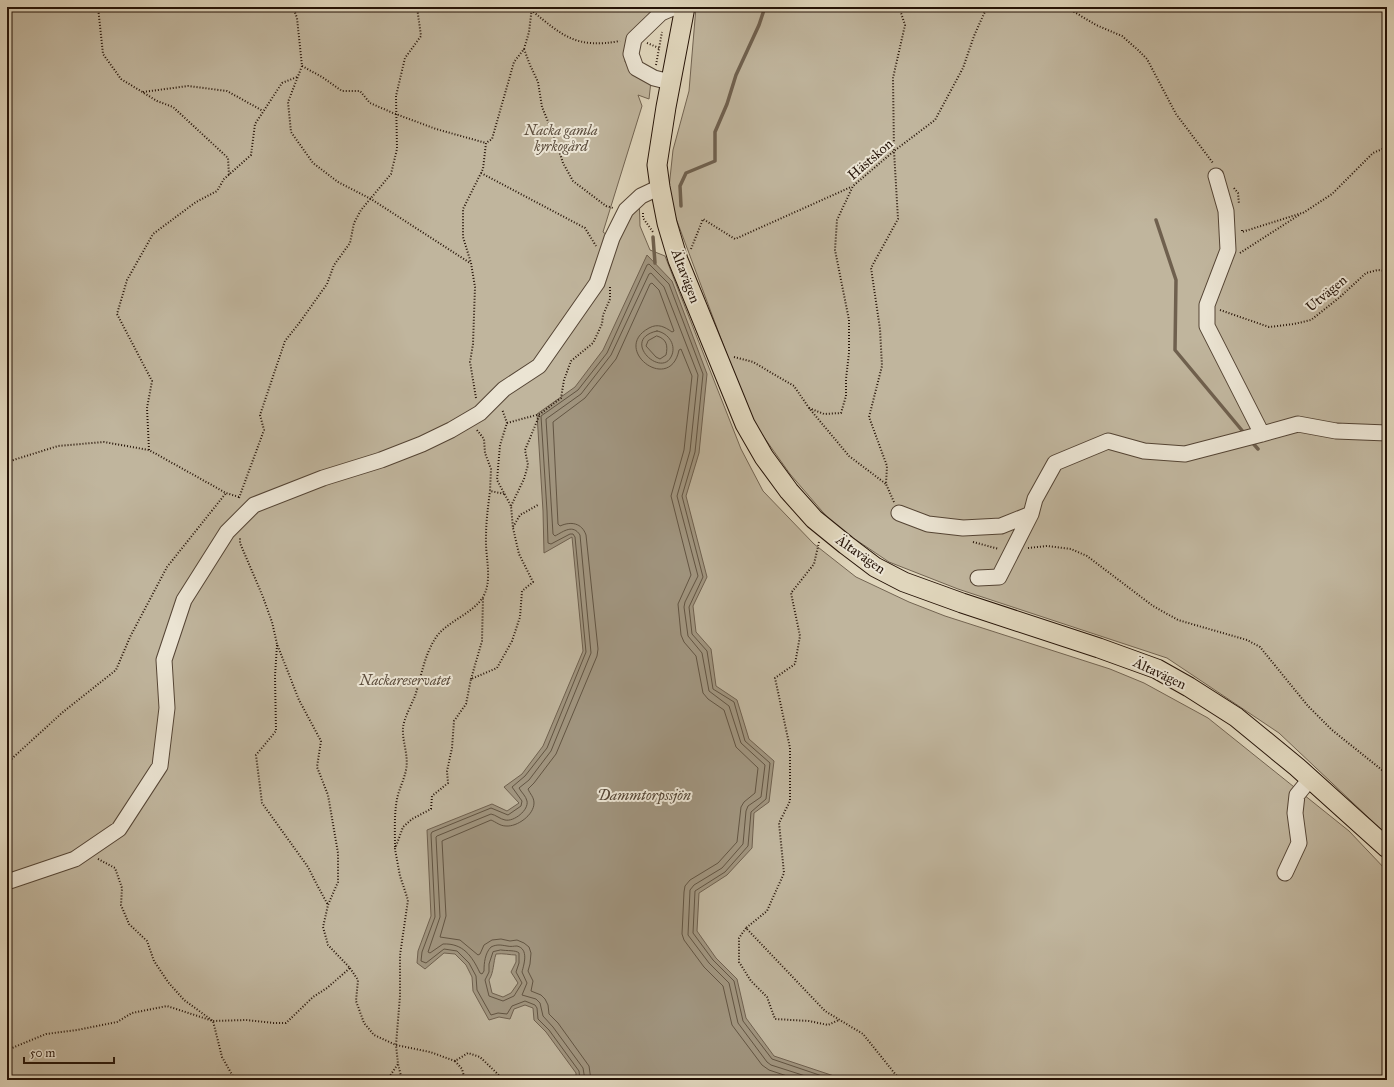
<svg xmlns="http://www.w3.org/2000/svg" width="1394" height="1087" font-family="'IM FELL Great Primer',serif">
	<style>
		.green { fill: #c0b59d; stroke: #726452 }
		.water { fill: #a0947e; stroke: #6f604e; fill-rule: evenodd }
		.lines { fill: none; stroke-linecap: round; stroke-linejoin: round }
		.shore { stroke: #625442; stroke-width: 1 }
		.stream { stroke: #6f604e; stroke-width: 3.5 }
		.minor-casing { stroke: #544434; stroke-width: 17 }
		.major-casing { stroke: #251307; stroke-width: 21 }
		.path { stroke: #251307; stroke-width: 2; stroke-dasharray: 1 2; stroke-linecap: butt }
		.minor { stroke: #ebe4d3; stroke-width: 15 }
		.major { stroke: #e0d6bc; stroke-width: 19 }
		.labels { text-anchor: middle; stroke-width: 4; stroke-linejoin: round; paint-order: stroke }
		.park-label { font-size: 14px; font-style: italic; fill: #5b4c3c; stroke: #ebe4d3 }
		.street-label { font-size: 14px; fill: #251307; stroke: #ebe4d3 }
		.water-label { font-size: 15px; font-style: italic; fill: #564737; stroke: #ebe4d3 }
	</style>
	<rect width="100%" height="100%" fill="#e0d6bc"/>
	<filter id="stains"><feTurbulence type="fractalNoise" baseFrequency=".005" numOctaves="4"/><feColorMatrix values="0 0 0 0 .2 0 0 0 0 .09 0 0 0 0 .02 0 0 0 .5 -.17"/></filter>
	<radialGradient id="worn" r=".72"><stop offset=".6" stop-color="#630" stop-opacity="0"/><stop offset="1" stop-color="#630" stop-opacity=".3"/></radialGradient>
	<!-- green -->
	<path class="green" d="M7,7H655L656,13L629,33L625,62L643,80L651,81L649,99L638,95L642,106L603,232L607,235L639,195L640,226L650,250L665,256L741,449L763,491L814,544L856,577L909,602L945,616L1110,669L1144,683L1208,718L1349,831L1387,871V1080H7Z
		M696,7H1387V835L1279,733L1167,658L958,589L889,562L834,525L790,474L751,419L668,197L673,150L689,91Z"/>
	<!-- water -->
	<path class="water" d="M647,255L672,281L707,374L699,453L686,496L707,577L693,606L696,632L711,649L716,686L737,700L749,739L774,761L769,802L754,813L752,848L727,875L699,893L697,931L716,958L737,979L746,1018L774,1056L846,1080H576V1073L546,1032L534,1020L533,1008L525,1005L514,1009L510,1019L499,1017L489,1020L473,991L472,977L466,965L455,954L444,953L425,969L417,963L418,951L431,916L427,830L492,804L507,811L519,803L504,787L522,774L543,746L583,651L572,537L544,553L543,511L537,414L575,387L603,350ZM496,954C503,953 510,955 516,955V962L511,972L518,983L511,993L503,997L492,993L489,980C494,972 493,963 496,954Z"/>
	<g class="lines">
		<!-- shore -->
		<path class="shore" d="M657,331C669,333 677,346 671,357C660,378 620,339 657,331Z
			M657,336C667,339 668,346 666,355L660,359L656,357L646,346L648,341Z
			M501,950C507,951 516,950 519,953V963L516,972L522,983L514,996L503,1001L489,996L485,980L489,972V964L493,952Z
			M580,1080L579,1071L549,1030L538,1019L537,1008L535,1005L525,1001L512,1006L507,1014L498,1013L491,1015L477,990L476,976L469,963L457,951L444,949L426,963L421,961L422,952L435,917L431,834L432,832L491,808L508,815L521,806L522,801L512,787L525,776L547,748L586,652L575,537L573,534H570L551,544L548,543L547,511L541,416L578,390L607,353L647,265L649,264L669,284L703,374L695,452L682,496L703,577L689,607L692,634L707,651L713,689L734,702L745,741L770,763L766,799L751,812L748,846L725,872L695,891L693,933L713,960L734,981L743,1021L772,1059L834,1080
			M585,1080L583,1068L553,1027L543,1016L540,1003L536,999L522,995L527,983L522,972C524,964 529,949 517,946C514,946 511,947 507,946C501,945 497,944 491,947C485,953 484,963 484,971L482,974L480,973C472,956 463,943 443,944L430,953L428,952L440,917L436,837L437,836L491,814C496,815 500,819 505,820C514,822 529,810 527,801C526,796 521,792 519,788L529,780L551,751L591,653L580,535C573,524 564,531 555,536L553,534L546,419L581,394L611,355L649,274L651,273L664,287L698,375L690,451L677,496L698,576L685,602L684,607L688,636L702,653L709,691L729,706L741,743L765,765L761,797L748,806L746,811L743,844L722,868L694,885L690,890L688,935L709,963L729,983L738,1023L767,1062L771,1065L818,1080
			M591,1080L589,1066L558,1023L549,1014L548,1005L545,999L541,995L531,991L533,981L528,971L530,964L531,953L529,947L524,943L517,940L510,941L501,939L492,940L484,945L480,954L478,955L460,940L440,937L446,916L442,841L444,840L491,820C496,822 500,826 506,826C517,827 534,815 534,803C534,797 530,794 528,789L534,783L556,754L597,656L598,649L586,535C582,523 571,521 560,526L558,524L553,422L585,398L616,359L650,284L652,283L659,290L674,331L672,332C665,327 658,323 649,328C610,349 670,395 679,350L681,349L692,376L684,450L671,496L691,575L678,604L681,635L684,642L696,656L703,693L708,699L724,710L736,747L758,768L755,793L744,802L741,807L737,842L718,863L690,880L685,886L684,892L682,934L684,940L704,967L723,986L732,1025L762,1065L769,1070L799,1080"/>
		<!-- stream -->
		<path class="stream" d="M681,206L680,186L686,173L715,161V132L727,104L736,75L759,25L765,7
			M1156,220L1176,280L1175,350L1245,434
			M653,237L655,263
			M1251,441L1258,449"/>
		<defs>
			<path id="minor" d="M670,82L654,78L636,68L631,54L634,39L661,13L675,7
				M1216,176L1226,211L1228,250L1207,305V326L1262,434
				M899,513L928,524L963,528L1001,526L1031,514
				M978,578L999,577L1031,514L1035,499L1055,463L1108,441L1144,451L1185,454L1262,434L1298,424L1336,431L1387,433
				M1285,873L1299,843L1295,813L1297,795L1310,779
				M7,882L75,859L119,829L160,766L167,708L164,660L184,600L227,532L254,505L323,478L381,460L422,444L451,430L480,413L504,389L539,366L597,283L612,238L626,210L641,196L660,187"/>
			<path id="major" d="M685,7L666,107L657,165L660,187L667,223L678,260L745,424L764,457L789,491L814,519L846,545L875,567L904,582L962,603L1099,648L1157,669L1189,687L1236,717L1297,767L1387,848"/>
		</defs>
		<!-- minor casing -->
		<use href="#minor" class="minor-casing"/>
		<!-- major casing -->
		<use href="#major" class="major-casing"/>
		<!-- path -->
		<path class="path" d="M98,7L103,54L121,79L157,101L173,107L228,158L229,175
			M293,7L297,18L302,66L288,102L291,132L313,163L338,182L371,199L470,263
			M530,7L531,10C563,36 576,49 620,41
			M1066,7L1096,25L1122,36L1138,50L1147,59L1176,114L1213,163
			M647,43L659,48
			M524,49L530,65L538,82L542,107L556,141L563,163L573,181L606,206L613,208
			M656,65L662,32
			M302,66L322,77L342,91H360L370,103L393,113L436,129L486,143
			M143,92L188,86L227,91L263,111
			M481,173L585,228L596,246
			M1234,188L1238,193L1239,204
			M643,213V218L653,232
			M1303,213L1332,194L1373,153L1387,147
			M1242,230V232L1302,213
			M691,249L703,219L735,239L851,187
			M1240,253L1299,215
			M1220,310L1269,327L1294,324L1311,320L1340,297L1366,273L1378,270L1387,271
			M734,357L753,362L794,386L809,408L849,456L886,484
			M476,398L470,362L473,344L475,287L471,263L463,237V209L483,169L486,143L492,139L514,62L524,49L529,32L532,7
			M809,408L824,414L841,413L846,396V379L849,353V320L835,250L837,220L853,186L894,151L935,120L963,68L974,36L987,7
			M507,423L540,414L561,398L564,380L571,361L593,343L602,324L603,315L610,299V287
			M477,430L484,439L485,453L491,469L490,491L505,494
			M149,450L147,408L152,381L117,314L127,280L153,234L196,202L217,191L224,179L251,155L255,124L282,83L297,77
			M7,462L58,446L104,442L149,450L226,493L239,497
			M239,498L264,430L260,415L285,341L300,322L327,284L334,265L350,243L354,223L361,210L391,174L397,149L396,96L405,58L421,36L417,7
			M894,502L886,484L887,466L869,417L882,366L880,329L871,268L898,219L894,151L893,78L905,25L899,7
			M511,506L524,479L528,465L525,450L540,414
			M513,527L520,515L538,505
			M819,542L814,564L791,593L800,636L795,664L775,678L790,748V801L779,823L784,873L767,911L746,928L825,1011L863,1034L900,1080
			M973,542L999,549
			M1028,548L1047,546L1071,549L1087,556L1153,606L1178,620L1247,640L1260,647L1308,706L1332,730L1387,774
			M277,645L275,676L276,731L256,755L262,803L308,867L316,883L328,905
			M471,679L482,641L483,598
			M7,763L63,712L116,670L130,637L167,567L226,493
			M395,847C395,831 394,815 397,799C399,789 404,780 406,770C409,755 402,742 403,728C404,718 411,706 415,696C421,678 424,656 435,639C445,622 473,614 483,597C493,580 485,556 486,537C486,522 488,507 490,491
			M98,859L115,868L122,888L121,905L129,924L147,941L154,961L168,982L184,1000L213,1021L222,1057L235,1080
			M746,928L739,938V962L751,981L767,997L775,1019L809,1021L828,1025L839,1020
			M350,968L358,980L356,1001L364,1023L374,1035L396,1045L430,1052L455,1061L468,1053L480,1057L504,1080
			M7,1050L46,1034L77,1030L117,1022L132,1013L167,1006L213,1021L246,1020L274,1023H286L313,997L327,988L350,968L328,945L323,927L328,905L338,882V853L328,795L317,767L321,741L299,700L277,644L272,622L263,597L240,543V538
			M455,1061L462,1069L465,1080
			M387,1080L398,1064
			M402,1080L398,1064L396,1045L400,996V955L408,900L400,876L395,849L403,827L412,819L431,809L432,796L448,783L447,771L452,748L454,721L466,704L471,679L497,668L512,641L520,617L522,591L533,582L519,554L513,528L511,506L497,480L500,445L507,423L502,409"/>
		<!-- minor -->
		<use href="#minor" class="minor"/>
		<!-- major -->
		<use href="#major" class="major"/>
	</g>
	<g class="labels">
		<!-- park labels -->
		<g class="park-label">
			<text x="561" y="135">Nacka gamla<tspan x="561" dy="16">kyrkogård</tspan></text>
			<text x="405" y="685">Nackareservatet</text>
		</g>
		<!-- street labels -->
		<g class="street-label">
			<text transform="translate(870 159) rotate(-41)" y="5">Hästskon</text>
			<text transform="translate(686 276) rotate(69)" y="5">Ältavägen</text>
			<text transform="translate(1326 293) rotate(-40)" y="5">Utvägen</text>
			<text transform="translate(861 554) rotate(35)" y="5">Ältavägen</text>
			<text transform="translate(1160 673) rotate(25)" y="5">Ältavägen</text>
		</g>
		<!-- water labels -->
		<g class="water-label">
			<text x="644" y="800">Dammtorpssjön</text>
		</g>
	</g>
	<!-- margin -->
	<rect width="1394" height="1087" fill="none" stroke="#e0d6bc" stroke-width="24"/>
	<rect x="8" y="8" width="1378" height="1071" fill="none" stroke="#251307" stroke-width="2"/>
	<rect x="12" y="12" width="1370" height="1063" fill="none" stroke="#251307"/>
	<!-- scale -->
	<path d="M24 1057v6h90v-6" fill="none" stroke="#251307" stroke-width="2"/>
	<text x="30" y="1057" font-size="12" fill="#251307" stroke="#ebe4d3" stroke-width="3" paint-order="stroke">50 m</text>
	<rect width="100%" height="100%" filter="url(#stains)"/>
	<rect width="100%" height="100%" fill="url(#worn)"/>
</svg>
